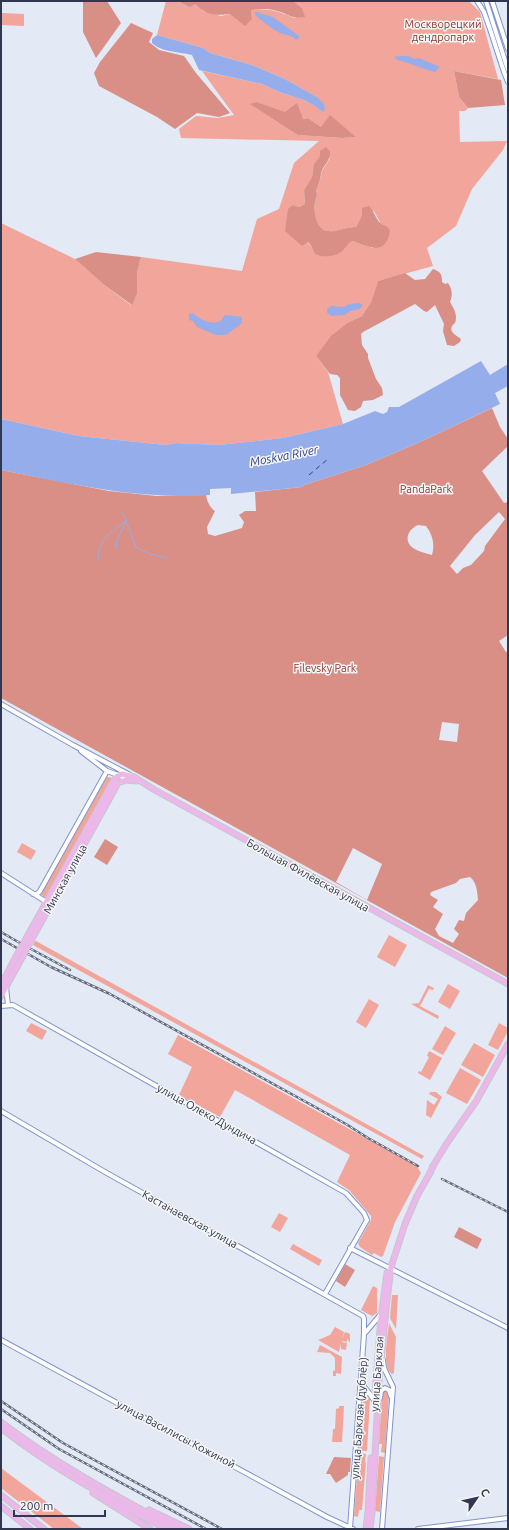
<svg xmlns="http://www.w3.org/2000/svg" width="509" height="1530" font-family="Ubuntu,sans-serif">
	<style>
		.green { fill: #f1a59b; fill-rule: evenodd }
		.forest { fill: #d98f85; fill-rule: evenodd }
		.water { fill: #95adea }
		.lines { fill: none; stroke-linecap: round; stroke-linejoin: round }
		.stream { stroke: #95adea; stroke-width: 1 }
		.ferry { stroke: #2e438b; stroke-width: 1; stroke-dasharray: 5 4; stroke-linecap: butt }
		.minor-casing { stroke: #8095ce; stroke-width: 6 }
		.major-casing { stroke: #c5c7ce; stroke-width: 7 }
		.minor { stroke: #fff; stroke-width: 4 }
		.major { stroke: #ecb8ea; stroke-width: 5 }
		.rail-casing { stroke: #636b7f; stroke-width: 2.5 }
		.rail { stroke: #f6f6f6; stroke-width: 1; stroke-dasharray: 3; stroke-linecap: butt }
		.major-bridge-casing { stroke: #c5c7ce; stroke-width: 7; stroke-linecap: butt }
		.major-bridge { stroke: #ecb8ea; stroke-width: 5 }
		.labels { text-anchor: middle; stroke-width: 3; stroke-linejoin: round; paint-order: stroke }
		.park-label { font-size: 11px; fill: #8c342c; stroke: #f6f6f6 }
		.street-label { font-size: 11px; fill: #2f3850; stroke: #f6f6f6 }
		.water-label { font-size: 12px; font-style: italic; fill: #2e438b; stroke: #f6f6f6 }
	</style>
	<rect width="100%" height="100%" fill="#e3e9f5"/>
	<!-- green -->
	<path class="green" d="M166,1C177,1 185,4 195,4L203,11L221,16L230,14L252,19L251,10C269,8 278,11 295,18L302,8L293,1H469L480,12L498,79L454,71L459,97L468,108L465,111H459L460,142L507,141L503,150L472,189L456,226L427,248L433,266L378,281L371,302L362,316L349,322L316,356L328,372L343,424L283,438L219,445L176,443L166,445L79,436L1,419V223L75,259L103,284L131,305L137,294V273L141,257L242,271L257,219L279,209L294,163L319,141L181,138L179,129L196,116L218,118L234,115L202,71L262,84L282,93L304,100L315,106L323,111L317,97L285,79L252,65L210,53L203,48L157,35ZM257,102L303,119L308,118L321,127L330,116L356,137L342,138L298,135ZM320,151L330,158L322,171L319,184L316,190C318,196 316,197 315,202C313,211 317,230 328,231C337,232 347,227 356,227L362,215L374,211L380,222L373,248L353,241L347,244L344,249L312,247L307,242L293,205L299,207L305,204L304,190L312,177L313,170L319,158Z
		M1,13L24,14V26L1,25Z
		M107,777L112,778L48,897H44L41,894L42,891Z
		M22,843L36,851L31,860L17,852Z
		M389,935L407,945L395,967L377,957Z
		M35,941H36L424,1156L422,1159L33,945Z
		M448,984L460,991L450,1009L438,1002Z
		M428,985L434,988L433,990L429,989L420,1006L439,1016L438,1019L411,1004L419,1003Z
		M369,999L379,1005L366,1028L356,1022Z
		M31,1023L47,1031L42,1040L26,1031Z
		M499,1023L508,1028V1031L498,1050L488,1045Z
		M445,1026L456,1033L443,1055L432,1049Z
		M178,1035L417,1166L421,1173L395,1222L383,1256L381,1257L374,1253L372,1255L360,1247L358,1243L371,1220V1216L349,1190L337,1182L350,1155L235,1090L220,1117L179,1095L192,1067L168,1054Z
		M474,1043L495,1055L483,1077L461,1065Z
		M429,1051L442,1058L430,1080L418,1073L419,1071L421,1072L429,1057L427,1056Z
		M460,1068L481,1080L467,1104L446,1093Z
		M430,1092H436L442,1097L431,1118L426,1115L427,1100L434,1105L438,1099L429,1094Z
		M279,1213L288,1218L280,1232L271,1227Z
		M293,1244L322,1260L319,1266L290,1249Z
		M373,1286L377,1288V1313L372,1316L361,1310Z
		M392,1295H398L396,1329L390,1318Z
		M389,1323L396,1337L394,1373L392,1374C381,1366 388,1336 389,1323Z
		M335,1327L344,1332L342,1339L345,1332L350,1334V1343L347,1338V1342L342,1341V1342L347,1343L346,1350L341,1349V1343L339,1352L318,1340L330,1335Z
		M320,1345L342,1357L341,1374L336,1373V1376H333V1371L335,1370V1358L330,1353L317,1352Z
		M386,1391L389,1395L385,1453L381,1452L382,1444H379L382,1394L383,1392Z
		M365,1397L370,1399L367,1451H359L363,1400Z
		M339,1406H344L342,1442H332L333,1429H335L336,1409L339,1408Z
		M359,1453L366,1454L365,1462L366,1463L362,1510H359L358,1517L354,1516Z
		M379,1456L384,1457L380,1512L375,1511Z
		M1,1468L83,1529H54L1,1488Z"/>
	<!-- forest -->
	<path class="forest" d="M83,1H107L121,23L96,58L83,32Z
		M178,1H293L302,8L305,17C289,19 290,14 277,11C268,8 260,9 251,10L252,19L245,26L230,14C215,16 206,15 195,4L190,7Z
		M131,23L153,33L149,42L159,50L184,56L196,73L230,113L219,117L197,113L175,129L157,117L99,86L94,73L100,62Z
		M454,71L501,80L505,105L468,108L459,97Z
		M257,102L285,112L297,103L303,119L308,118L321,127L330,115L356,137L342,138L298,135L250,104Z
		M326,147L330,152C330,160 326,163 322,170C320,177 320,184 316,190C318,196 316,197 315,202C313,211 317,230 328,231C337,232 346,227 356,227L362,215V208L369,206C374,211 376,219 380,223C385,227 386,224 390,231C386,256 369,247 353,241C348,243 348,245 344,249C338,257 323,258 315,254L312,247L308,242L302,246L285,231L288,209L293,205L299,207L305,204L304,190L312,177L314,164L319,158L320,151Z
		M96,252L141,257L137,273V294L132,305L103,284L75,259Z
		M433,269C441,272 442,274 442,282L445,284L448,283C452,289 453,295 450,302C454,309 458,315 455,323C446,330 455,335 461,339L460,342L454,346L447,345L443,331L444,324L435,305L427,312L424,311L415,304L363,332L361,334L362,345L368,354V358L376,379L382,388L383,395L373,400L363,401L361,407L355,411L348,410L340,395V378L337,375L330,374L316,356L331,336L349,322L362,316L371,302L378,281L405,273L415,280L425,279Z
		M492,408L500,427L508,439V446L482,471L504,503L508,502V635L499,641L506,652L508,651V978L1,698V470L109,491L157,496L206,495C207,501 210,508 215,511L207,527L208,534L215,536L242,528L244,522L239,515L245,511H256L255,492L302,487L304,485L366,465L420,442ZM499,512L505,519L485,546L484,551L471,565L463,568L457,574L450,566L475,535ZM418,525L426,526C433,535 435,545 432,555C426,553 419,552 413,548C403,541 408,529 418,525ZM442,722L459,724L457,742L439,740ZM353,848L382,864L367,900L336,882ZM470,877C477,883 477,891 478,900L466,913L464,921L459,920L454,929L459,934L453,943L439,936L435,929L443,914L433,907L438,900L430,895L431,892L456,883L460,879Z
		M105,839L118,847L107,865L94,857Z
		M459,1227L482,1239L477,1249L454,1237Z
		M345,1264L355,1270L345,1287L336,1281Z
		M334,1457L351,1458L350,1472H348V1475L336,1483L330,1474H326Z"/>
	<!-- water -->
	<path class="water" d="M256,12L273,17L299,36V38L296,40C289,33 285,36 278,32C273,29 257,18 255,14Z
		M157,35L203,48L210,53L252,65L285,79L317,97L324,104L325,109L323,112L315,106L304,100L282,93L262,84L199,70L192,55C181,52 161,52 152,43V39Z
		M400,56H409L414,59L419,58L440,67L435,72C422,69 411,63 397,60L394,57Z
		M359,303L362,304V307L359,309L350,311L345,315L332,316L327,313V309L331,306L344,307L349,304Z
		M193,313C197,318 211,325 218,322C221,322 223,317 225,315L242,317V323L226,335H216L197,327L193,321L189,320V314Z
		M481,361L490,375L508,364V386L495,393L500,404L420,442L366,465L304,485L302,487L231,494V488L210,489V495C138,500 72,484 1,470V419L79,436L166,445L176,443L219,445L283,438L343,424L375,411L383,414L387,412L389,407H399Z"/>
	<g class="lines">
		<!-- stream -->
		<path class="stream" d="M116,549L117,540L126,521V517L120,511
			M98,561C98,539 110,533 126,521L136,547L150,554L167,558"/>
		<!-- ferry -->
		<path class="ferry" d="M309,475L328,459"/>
		<defs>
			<path id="minor" d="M477,1L484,12L490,29L504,72L508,82
				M486,1L508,70
				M492,1L508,49
				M1,704L73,745L130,775
				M81,751L107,771L129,779
				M1,873L48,903
				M33,894H37L40,891L107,771
				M6,987L8,1005
				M1,1006L13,1005L346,1193L364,1213L367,1220L325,1294
				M1,1111L105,1172L363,1316L364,1319V1334L350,1528
				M350,1248L508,1328
				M365,1333L381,1314
				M1,1340L327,1517L353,1529
				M362,1380L364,1387L369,1393
				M360,1398L367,1393H369L374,1400
				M380,1398L381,1391L385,1388L389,1390L391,1396
				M382,1529L393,1387L384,1368L383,1360
				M418,1529L508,1518"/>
			<path id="major" d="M23,944L113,782L116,777L122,774L134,777L153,789L508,984
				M28,946L118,783L126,780L137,781
				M1,985L19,951
				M1,996L24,954
				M433,1166L447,1143L477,1100L508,1044
				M375,1394L381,1317L387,1273
				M1,1422C56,1464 116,1496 177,1529
				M1,1428C52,1468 109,1499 166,1529
				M93,1493L150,1529
				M1,1495L44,1529
				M1,1506L30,1529
				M149,1510L189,1529
				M368,1512L371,1458
				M372,1512L379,1381L387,1300L391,1267L405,1224L417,1196L430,1173"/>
		</defs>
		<!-- minor casing -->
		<use href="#minor" class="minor-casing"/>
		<!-- major casing -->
		<use href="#major" class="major-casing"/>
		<!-- minor -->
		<use href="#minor" class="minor"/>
		<!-- major -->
		<use href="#major" class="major"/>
		<defs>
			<path id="rail" d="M1,932L20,943
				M1,939L17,948
				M31,949L70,970
				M28,954L51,967L110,994L346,1124L368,1138L418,1166
				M442,1179L508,1212
				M1,1401L63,1443L222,1529
				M1,1409L59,1449L206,1529"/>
		</defs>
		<!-- rail casing -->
		<use href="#rail" class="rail-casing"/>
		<!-- rail -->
		<use href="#rail" class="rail"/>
		<defs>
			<path id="major-bridge" d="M19,951L23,944
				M24,954L28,946
				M430,1173L433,1166
				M366,1529L368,1512
				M370,1529L372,1512"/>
		</defs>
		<!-- major-bridge casing -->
		<use href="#major-bridge" class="major-bridge-casing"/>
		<!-- major-bridge -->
		<use href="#major-bridge" class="major-bridge"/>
	</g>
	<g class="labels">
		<!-- park labels -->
		<g class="park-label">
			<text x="443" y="28">Москворецкий<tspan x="443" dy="13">дендропарк</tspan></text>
			<text x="426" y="493">PandaPark</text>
			<text x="325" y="672">Filevsky Park</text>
		</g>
		<!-- street labels -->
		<g class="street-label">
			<text transform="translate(308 875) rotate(29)" y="4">Большая Филёвская улица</text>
			<text transform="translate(65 879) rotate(-61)" y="4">Минская улица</text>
			<text transform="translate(207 1114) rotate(29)" y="4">улица Олеко Дундича</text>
			<text transform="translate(190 1219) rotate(29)" y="4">Кастанаевская улица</text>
			<text transform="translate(377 1374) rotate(-86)" y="4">улица Барклая</text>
			<text transform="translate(359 1418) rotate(-86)" y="4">улица Барклая (дублёр)</text>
			<text transform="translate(176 1434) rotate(28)" y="4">улица Василисы Кожиной</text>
		</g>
		<!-- water labels -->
		<g class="water-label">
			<text transform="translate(284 456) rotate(-11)" y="4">Moskva River</text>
		</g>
	</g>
	<!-- border -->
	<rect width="509" height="1530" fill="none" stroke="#2f3850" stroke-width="4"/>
	<!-- north arrow -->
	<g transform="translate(477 1498) rotate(56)" stroke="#f6f6f6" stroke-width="3" paint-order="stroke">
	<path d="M0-3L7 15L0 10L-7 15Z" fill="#2f3850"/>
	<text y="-6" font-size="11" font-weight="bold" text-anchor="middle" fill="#2f3850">С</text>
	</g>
	<!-- scale -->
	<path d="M14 1510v6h91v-6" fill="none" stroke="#2f3850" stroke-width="2"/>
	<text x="20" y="1510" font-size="12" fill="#2f3850" stroke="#f6f6f6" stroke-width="3" paint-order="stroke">200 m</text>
</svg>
